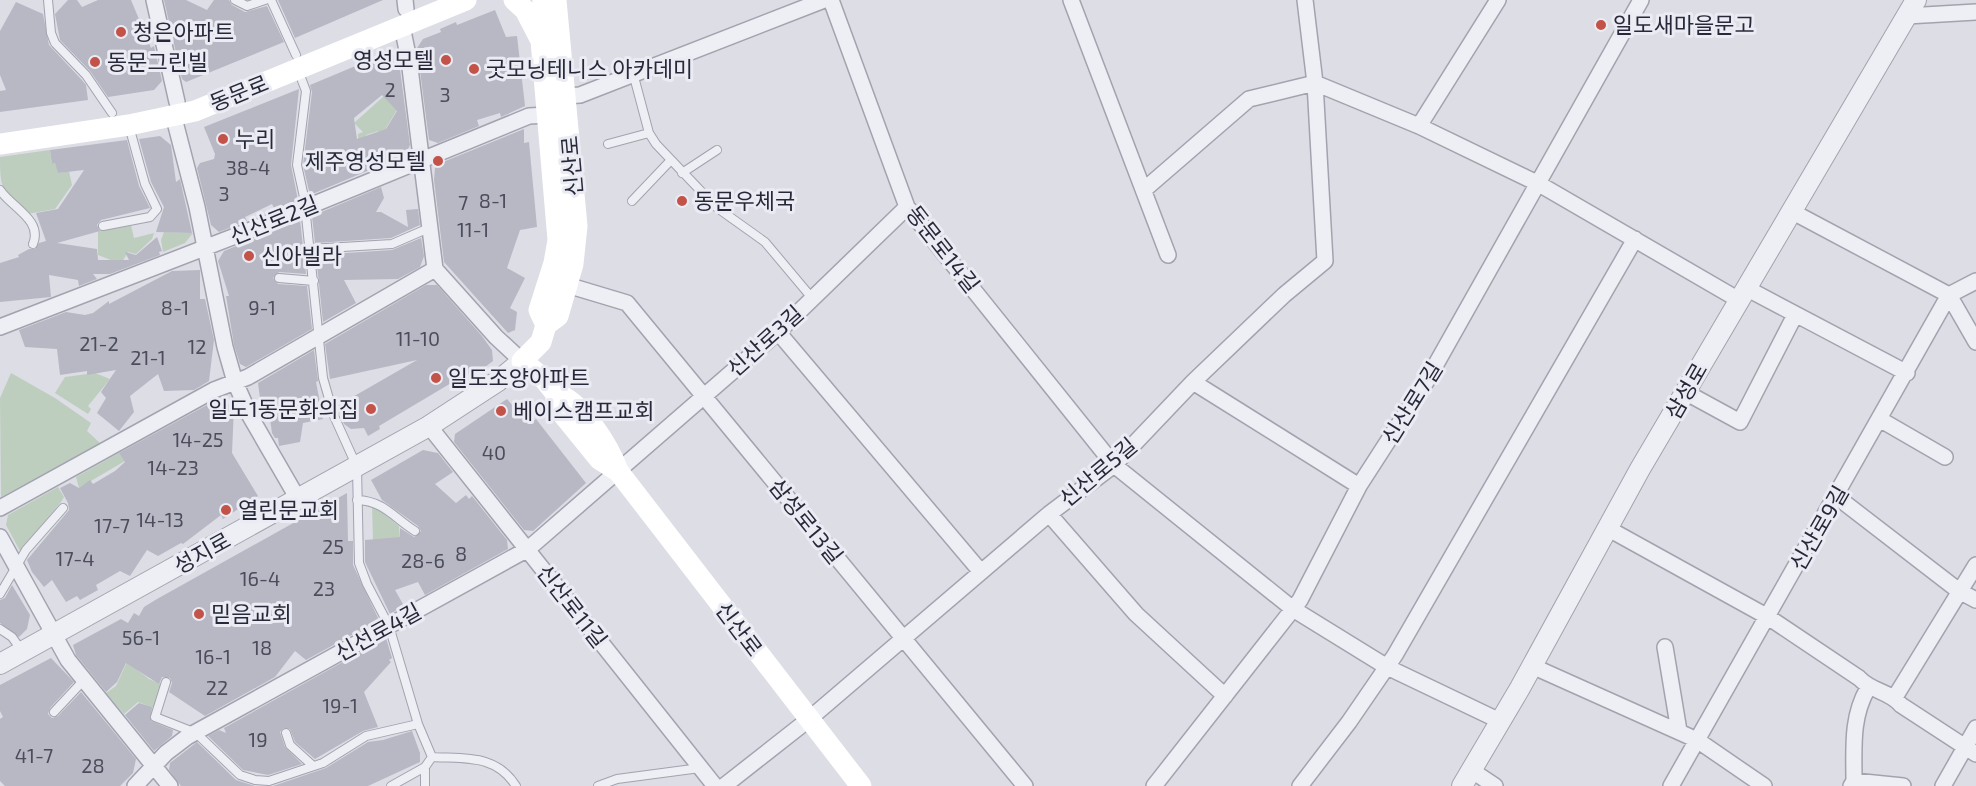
<svg xmlns="http://www.w3.org/2000/svg" width="1976" height="786" font-family="'Exo 2','Noto Sans KR',sans-serif">
	<style>
		.green { fill: #becebe }
		.building { fill: #b7b8c4; fill-rule: evenodd }
		.lines { fill: none; stroke-linecap: round; stroke-linejoin: round }
		.service-casing { stroke: #a2a3ae; stroke-width: 10 }
		.minor-casing { stroke: #a2a3ae; stroke-width: 18 }
		.tertiary-casing { stroke: #a2a3ae; stroke-width: 22 }
		.service { stroke: #eeeff4; stroke-width: 8 }
		.minor { stroke: #eeeff4; stroke-width: 15 }
		.tertiary { stroke: #eeeff4; stroke-width: 20 }
		.secondary { stroke: #fff; stroke-width: 21 }
		.poi-dot { fill: #c35348; stroke: #ebecf3; stroke-width: 2 }
		.labels { text-anchor: middle; stroke-width: 6; stroke-linejoin: round; paint-order: stroke }
		.number-label { font-size: 20px; fill: #4b4d5c }
		.poi-label { font-size: 22px; fill: #27293a; stroke: #ebecf3; text-anchor: start }
		.street-label { font-size: 22px; fill: #27293a; stroke: #ebecf3 }
	</style>
	<rect width="100%" height="100%" fill="#dcdde5"/>
	<!-- green -->
	<path class="green" d="M384,96L397,110L386,128L388,134L381,137L378,131L366,135L367,141L358,140V134L363,132L354,123Z
		M50,150L52,164L55,163L59,173L69,171L72,185L55,209L27,214C2,191 0,190 0,157Z
		M131,225L134,238L154,233L152,239L136,254L128,252L121,264L98,255V231Z
		M164,232L193,233L185,243L163,252L161,240Z
		M11,373L55,398L91,423L87,431L100,443L1,497L0,398Z
		M95,373L110,379L88,406L91,409L88,414L55,393L65,377Z
		M119,453L125,461L79,488L76,477Z
		M58,487L64,497L61,502L20,551L6,525L8,515Z
		M372,505L399,526L400,539L373,540Z
		M127,662L149,679L161,684L154,708L138,702L124,714L106,693L116,686Z"/>
	<!-- building -->
	<path class="building" d="M68,0H77L82,7L98,0H131L151,48L154,46L162,81L154,90L108,97L90,71L60,40L55,14Z
		M164,0H186L207,10L214,0H229L232,5L245,12L267,6L284,42L186,82L182,79Z
		M278,0H383L295,38Z
		M16,2L43,14L49,45L81,79L86,85L88,100L0,112V91L6,90L0,75V31Z
		M495,10L506,37L517,36L525,106L501,117L500,113L477,120L479,126L438,143L429,140L417,48L423,39L441,32L440,29L456,22L457,25Z
		M389,52L399,58V62L410,145L405,155L310,195L303,165L312,92L310,85ZM382,95L397,111L386,129L357,139L354,118Z
		M299,89L291,165L298,200L275,210L272,204L245,217L247,221L219,232L211,225L197,168L200,163L214,159L215,154L204,127Z
		M524,129V143L529,142L537,227L520,230L507,268L525,278L510,308L517,312L515,330L508,333L444,262L434,180L435,168L443,162Z
		M160,136L171,145L176,182L180,179L192,233L156,232L164,207L151,182L139,139Z
		M127,140L139,186L150,208L101,220L97,225L100,231L57,243L97,249L98,260H129L125,252L136,255L157,237L162,251L159,252L160,255L110,274H93L97,279L79,286L78,280L49,275L51,297L0,302V263L19,257L18,255L29,249H35L39,243L46,241L36,213L58,209L84,170L58,173L55,163L52,164L50,150Z
		M381,187L384,198L376,212H381L408,227L406,210L418,209L420,225L391,238L315,243L312,216Z
		M300,220L306,274L279,272L273,278L278,284L307,286L312,329L246,367L240,364L234,345L226,296H229L218,261L224,251Z
		M421,238L424,256L420,267L398,279L344,280L356,303L323,322L316,255L392,250Z
		M200,270V299H205L214,340L209,381L194,390L164,391L158,374L130,396L134,412L119,431L97,413L106,398L101,392L116,370L87,375V371L60,375L57,349L25,347L19,330L66,312L85,315L93,313L109,301V304L172,271Z
		M426,285H437L482,336L492,350L493,361L473,376L470,377L468,373L379,426L380,429L368,436L364,428L351,429L344,424L337,406L417,360L330,379L325,344Z
		M314,350L318,381L316,382L323,419L303,423L300,442L279,446L278,438H275L272,433L270,419L265,420L262,414L258,383Z
		M507,399L529,424L536,419L586,483L533,531L524,530L454,442L455,434Z
		M216,400L234,406L232,453L258,496L223,519L221,515L183,544L181,543L158,556L147,550L130,576L120,571L96,585L98,590L80,600L77,596L66,602L52,580L44,587L32,572L27,560L69,510L68,503L60,488L70,483L79,488L90,480L93,484L115,471L125,462L119,453Z
		M423,450L438,453L453,472L435,484L456,503L466,495L469,499L472,496L507,540L508,549L425,595L418,582L395,590L404,606L390,614L365,562V540L400,537V528L414,537L421,531L418,526L382,500L371,480Z
		M347,493L348,541H353V565L379,620L306,660L295,651L275,677L205,716L169,692L172,683L170,678L162,677L159,684L126,663L117,682L106,692L76,655L73,645L121,619L128,623L134,613L139,616L144,607L157,599Z
		M12,585L30,615L27,629L19,637L0,623V600L5,598Z
		M386,638L392,658L389,660L391,662L364,692L378,727L363,731L315,759L295,742L290,729L284,728L280,732L285,747L302,764L268,775L243,770L208,736L219,730L226,733L224,728Z
		M51,658L74,682L50,708L48,714L52,718L58,716L81,692L136,759L133,773L120,786H5L0,781V719L3,717L0,711V685Z
		M139,703L152,707L151,721L173,730L172,736L154,751L125,715Z
		M412,731L420,753V762L368,786H273L326,768L368,742L383,740Z
		M197,742L236,780L255,786H181L169,770L170,763Z"/>
	<g class="lines">
		<defs>
			<path id="service" d="M48,0L51,33L55,43L86,75L112,113
				M235,0L247,6L265,0
				M271,0L296,55
				M298,70L306,91L297,165L304,197L323,378L334,416L357,467L359,563L367,584L389,626L418,724L432,757
				M633,73L649,133L656,144L716,207L765,242L812,298
				M608,144L649,133
				M682,173L717,150
				M0,190C11,207 43,220 33,244
				M632,201L671,160
				M103,226L150,217L157,209L145,184L129,126
				M310,249L392,244L429,228
				M279,278L314,281
				M357,500C384,501 394,518 415,531
				M0,594L26,550L63,508
				M0,629L12,637L22,651
				M166,682L155,717L196,733L240,775L255,780L269,781L323,763L366,736L418,724
				M54,712L83,681
				M286,733L290,745L312,765
				M432,757C465,759 496,754 516,786
				M391,786L425,767
				M425,786V767L432,757
				M598,786L617,779L700,768"/>
			<path id="minor" d="M154,0L177,102
				M405,0L406,9
				M831,0L907,207L1114,465L1293,609L1387,667L1500,721
				M1071,0L1168,255
				M1305,0L1315,83L1419,126L1539,184L1739,300
				M1907,16L1976,12
				M402,26L409,60L435,269L496,337L522,361
				M566,96L580,95L824,0
				M174,118L197,207L225,347L235,382L250,416L298,499
				M1419,126L1498,0
				M1791,211L1949,295L1976,342
				M567,285L627,303L1025,786
				M1746,288L1907,373
				M0,327L261,226L529,116L548,115
				M778,332L981,572
				M1193,382L1359,486
				M1685,392L1740,422L1795,315
				M1881,420L1945,457
				M429,426L715,786
				M1837,497L1959,591L1976,600
				M0,508L214,390L248,377L435,269
				M1049,514L1136,614L1225,696
				M1607,528L1768,617L1859,678C1872,692 1890,691 1901,705L1976,754
				M0,537L68,660L170,786
				M1665,647L1679,731
				M1532,666L1697,740L1764,786
				M1895,697L1976,565
				M1471,770L1495,786
				M1854,781L1903,786
				M135,786L166,753L187,737L528,549L778,332L907,207
				M724,786L808,720L1049,514L1114,465L1193,382L1284,295L1325,261L1315,83L1249,99L1145,189
				M1154,786L1300,600L1359,486L1426,382L1641,0
				M1300,786L1349,722L1395,655L1635,239
				M1671,786L1949,295L1976,281
				M1851,786L1854,781C1854,748 1851,717 1868,688
				M1943,786L1976,728"/>
			<path id="tertiary" d="M0,664L429,426L498,381L522,361
				M1462,786L1520,688L1640,469L1916,0"/>
		</defs>
		<!-- service casing -->
		<use href="#service" class="service-casing"/>
		<!-- minor casing -->
		<use href="#minor" class="minor-casing"/>
		<!-- tertiary casing -->
		<use href="#tertiary" class="tertiary-casing"/>
		<!-- service -->
		<use href="#service" class="service"/>
		<!-- minor -->
		<use href="#minor" class="minor"/>
		<!-- tertiary -->
		<use href="#tertiary" class="tertiary"/>
		<!-- secondary -->
		<path class="secondary" d="M514,0L525,10L540,39
			M543,0L541,41L558,240L554,263L539,310L546,325
			M556,0L577,226L573,264L558,316L546,325L541,342L522,361L544,379L556,394V406L599,459L618,471
			M0,144L129,125L195,111L466,0
			M556,394C580,399 610,448 618,471L861,786"/>
	</g>
	<!-- markers -->
	<g class="poi-dot">
		<circle cx="1601" cy="25" r="6"/>
		<circle cx="121" cy="32" r="6"/>
		<circle cx="446" cy="60" r="6"/>
		<circle cx="95" cy="62" r="6"/>
		<circle cx="474" cy="69" r="6"/>
		<circle cx="223" cy="139" r="6"/>
		<circle cx="438" cy="161" r="6"/>
		<circle cx="682" cy="201" r="6"/>
		<circle cx="249" cy="256" r="6"/>
		<circle cx="436" cy="378" r="6"/>
		<circle cx="371" cy="409" r="6"/>
		<circle cx="501" cy="411" r="6"/>
		<circle cx="226" cy="510" r="6"/>
		<circle cx="199" cy="614" r="6"/>
	</g>
	<g class="labels">
		<!-- number labels -->
		<g class="number-label">
			<text x="390" y="97">2</text>
			<text x="445" y="102">3</text>
			<text x="248" y="175">38-4</text>
			<text x="224" y="201">3</text>
			<text x="493" y="208">8-1</text>
			<text x="463" y="210">7</text>
			<text x="473" y="237">11-1</text>
			<text x="175" y="315">8-1</text>
			<text x="262" y="315">9-1</text>
			<text x="418" y="346">11-10</text>
			<text x="99" y="351">21-2</text>
			<text x="197" y="354">12</text>
			<text x="148" y="365">21-1</text>
			<text x="198" y="447">14-25</text>
			<text x="494" y="460">40</text>
			<text x="173" y="475">14-23</text>
			<text x="160" y="527">14-13</text>
			<text x="112" y="533">17-7</text>
			<text x="333" y="554">25</text>
			<text x="461" y="561">8</text>
			<text x="75" y="566">17-4</text>
			<text x="423" y="568">28-6</text>
			<text x="260" y="586">16-4</text>
			<text x="324" y="596">23</text>
			<text x="141" y="645">56-1</text>
			<text x="262" y="655">18</text>
			<text x="213" y="664">16-1</text>
			<text x="217" y="695">22</text>
			<text x="340" y="713">19-1</text>
			<text x="258" y="747">19</text>
			<text x="34" y="763">41-7</text>
			<text x="93" y="773">28</text>
		</g>
		<!-- poi labels -->
		<g class="poi-label">
			<text x="1613" y="33">일도새마을문고</text>
			<text x="133" y="40">청은아파트</text>
			<text x="434" y="68" text-anchor="end">영성모텔</text>
			<text x="107" y="70">동문그린빌</text>
			<text x="486" y="77">굿모닝테니스 아카데미</text>
			<text x="235" y="147">누리</text>
			<text x="426" y="169" text-anchor="end">제주영성모텔</text>
			<text x="694" y="209">동문우체국</text>
			<text x="261" y="264">신아빌라</text>
			<text x="448" y="386">일도조양아파트</text>
			<text x="359" y="417" text-anchor="end">일도1동문화의집</text>
			<text x="513" y="419">베이스캠프교회</text>
			<text x="238" y="518">열린문교회</text>
			<text x="211" y="622">믿음교회</text>
		</g>
		<!-- street labels -->
		<g class="street-label">
			<text transform="translate(239 93) rotate(-22)" y="8">동문로</text>
			<text transform="translate(572 166) rotate(-95)" y="8">신산로</text>
			<text transform="translate(274 220) rotate(-22)" y="8">신산로2길</text>
			<text transform="translate(943 249) rotate(52)" y="8">동문로14길</text>
			<text transform="translate(765 341) rotate(-42)" y="8">신산로3길</text>
			<text transform="translate(1686 391) rotate(-60)" y="8">삼성로</text>
			<text transform="translate(1412 403) rotate(-58)" y="8">신산로7길</text>
			<text transform="translate(1098 472) rotate(-40)" y="8">신산로5길</text>
			<text transform="translate(806 521) rotate(51)" y="8">삼성로13길</text>
			<text transform="translate(1819 528) rotate(-60)" y="8">신산로9길</text>
			<text transform="translate(202 553) rotate(-29)" y="8">성지로</text>
			<text transform="translate(572 606) rotate(52)" y="8">신산로11길</text>
			<text transform="translate(739 629) rotate(53)" y="8">신산로</text>
			<text transform="translate(378 632) rotate(-29)" y="8">신선로4길</text>
		</g>
	</g>
</svg>
